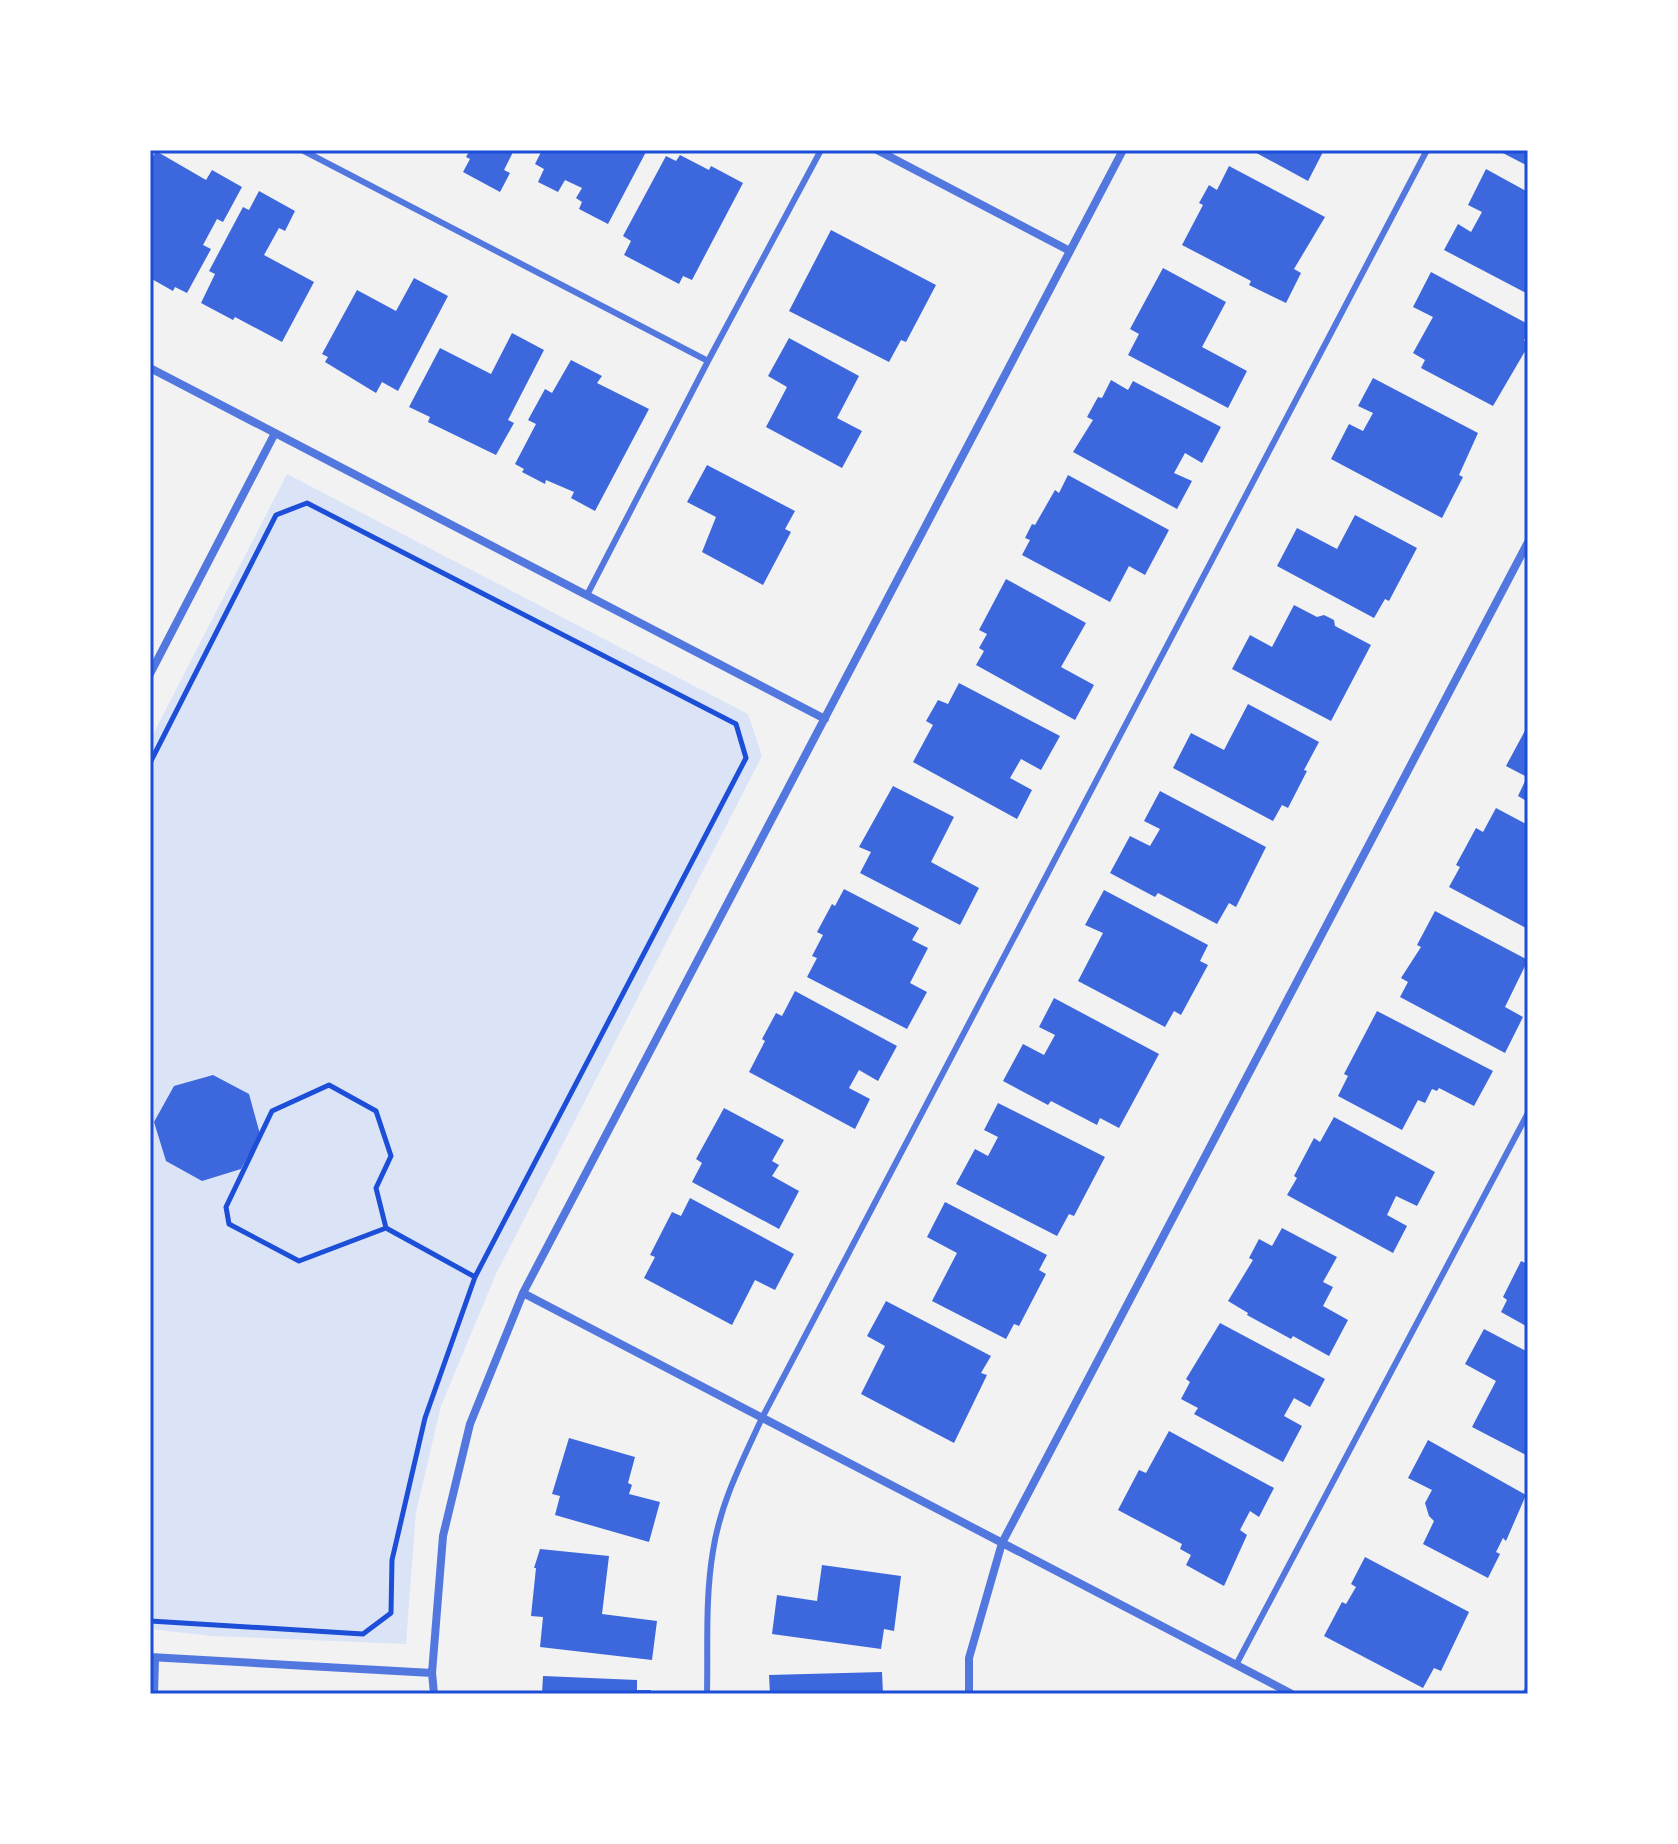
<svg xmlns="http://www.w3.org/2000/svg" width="1678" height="1844" font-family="'Open Sans',sans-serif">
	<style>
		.green { fill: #dbe4f7 }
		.building { fill: #3d67dc }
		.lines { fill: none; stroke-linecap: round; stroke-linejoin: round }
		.path { stroke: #1d4ed8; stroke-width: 5 }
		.service { stroke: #5277de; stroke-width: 6 }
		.minor { stroke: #5277de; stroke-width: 8 }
		.neatline { fill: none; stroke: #1d4ed8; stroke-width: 3 }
	</style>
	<rect width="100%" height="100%" fill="#f2f2f2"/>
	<!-- green -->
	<path class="green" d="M287,474L748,714L762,756L496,1274L441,1406L416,1512L406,1644L211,1636L150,1629V740Z"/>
	<!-- building -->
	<path class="building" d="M470,150H514L504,170L510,173L500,192L463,172L470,159L466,157Z
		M542,150H647L608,224L579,209L582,202L576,198L582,188L565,180L558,192L538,182L544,169L535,164Z
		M1251,150H1324L1308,181Z
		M1497,150H1528V166Z
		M156,151L206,180L212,170L242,187L223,222L217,219L203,245L211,249L187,293L175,287L173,291L150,278V162Z
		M680,155L709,170L711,166L743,183L692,280L683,276L679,284L624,255L631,241L623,236L666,156L676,161Z
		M1229,166L1325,217L1294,269L1301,273L1286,303L1249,285L1251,281L1182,245L1203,205L1199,203L1209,185L1217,190Z
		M1486,169L1528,192V294L1444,250L1458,224L1471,232L1482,212L1468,205Z
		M259,191L295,211L285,231L279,228L264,255L314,282L282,342L235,317L233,320L201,303L215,274L209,271L243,207L249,210Z
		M831,230L936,285L906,342L901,340L889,362L789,311Z
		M1163,268L1226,302L1202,347L1247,371L1228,408L1128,355L1139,334L1130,329Z
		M1431,272L1528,324V333L1524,340L1528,346L1493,406L1421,368L1425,360L1413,353L1433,317L1413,307Z
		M414,278L448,296L398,391L382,382L376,393L325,362L328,357L322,354L357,290L396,311Z
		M512,333L544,350L508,420L514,423L496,455L428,422L430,417L409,407L440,348L491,374Z
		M789,338L859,376L837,418L862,431L842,468L766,427L787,387L768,376Z
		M571,360L602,376L597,383L649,409L595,511L571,498L574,492L546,480L545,484L522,472L524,469L515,464L536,424L528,420L545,389L552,393Z
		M1373,378L1478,433L1459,475L1463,477L1442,518L1331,459L1349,424L1363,431L1373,413L1358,406Z
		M1111,380L1128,390L1133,381L1221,427L1202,463L1185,453L1174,473L1192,481L1177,509L1073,452L1093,420L1087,417L1098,397L1102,398Z
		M707,465L795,511L785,529L791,532L763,585L702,552L716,517L687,502Z
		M1068,475L1169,530L1145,575L1129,566L1110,602L1022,555L1030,540L1025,538L1032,524L1035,525L1055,490L1059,493Z
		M1355,515L1417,548L1389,601L1385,599L1374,618L1277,566L1297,528L1337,549Z
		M1006,579L1086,623L1061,667L1094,685L1075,720L976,665L984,651L979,648L987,634L979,630Z
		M1294,605L1317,617L1324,615L1334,620L1335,626L1371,645L1331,721L1232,669L1250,635L1272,647Z
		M959,683L1060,736L1041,770L1021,759L1010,778L1032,790L1017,819L913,762L933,725L926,721L938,700L948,704Z
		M1248,704L1319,742L1304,770L1307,771L1288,808L1282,805L1273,821L1173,768L1191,733L1224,750Z
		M1528,725V802L1518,796L1527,777L1506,766Z
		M893,786L954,817L931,862L979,888L960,925L860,873L871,852L859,847Z
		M1160,791L1266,847L1236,907L1229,903L1217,924L1158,893L1155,897L1110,873L1130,836L1150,846L1160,829L1144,821Z
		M1496,808L1528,825V929L1449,887L1460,867L1456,865L1476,828L1483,832Z
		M844,889L919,928L912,940L928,948L910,983L927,992L907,1029L807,977L817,958L812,956L823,935L817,932L832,904L835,906Z
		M1104,890L1208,945L1200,961L1208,965L1181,1015L1174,1011L1165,1027L1078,981L1103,933L1085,925Z
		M1435,911L1528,960L1505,1007L1523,1017L1505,1053L1400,997L1408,982L1401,978L1421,947L1417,945Z
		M795,991L897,1046L878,1081L859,1070L849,1088L870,1099L855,1129L749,1072L765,1041L762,1039L776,1013L782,1016Z
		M1054,998L1159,1054L1119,1128L1100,1118L1097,1125L1051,1101L1048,1105L1003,1081L1023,1044L1044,1055L1055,1035L1039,1027Z
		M1377,1011L1493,1071L1474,1106L1439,1088L1437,1091L1432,1089L1425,1103L1418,1100L1402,1130L1338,1096L1348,1076L1344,1074Z
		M213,1075L249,1094L260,1134L241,1169L202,1181L166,1161L154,1122L174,1086Z
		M998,1103L1105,1157L1074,1216L1069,1214L1057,1236L956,1184L975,1149L988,1156L998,1137L984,1130Z
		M724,1108L784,1140L772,1161L779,1165L772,1176L799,1191L779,1229L692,1182L702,1163L696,1159Z
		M1334,1117L1435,1172L1417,1206L1396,1196L1387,1215L1407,1226L1393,1253L1287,1195L1297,1178L1294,1176L1314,1138L1320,1142Z
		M690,1198L794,1254L775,1290L755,1280L732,1325L644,1278L655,1257L650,1255L672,1212L681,1216Z
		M945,1202L1047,1255L1039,1270L1046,1274L1019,1326L1014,1324L1006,1339L932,1301L957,1253L927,1237Z
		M1282,1228L1337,1257L1323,1282L1333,1287L1323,1306L1348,1320L1329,1356L1293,1336L1291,1339L1247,1315L1248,1313L1228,1301L1253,1260L1249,1258L1259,1239L1272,1246Z
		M1521,1261L1528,1264V1327L1501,1312L1507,1300L1503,1297Z
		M886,1301L991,1356L981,1373L987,1375L954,1443L861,1394L885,1346L867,1336Z
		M1220,1323L1325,1379L1310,1407L1294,1398L1284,1416L1302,1426L1283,1462L1194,1414L1198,1408L1181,1399L1190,1382L1186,1379Z
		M1484,1329L1528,1352V1456L1472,1427L1496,1381L1465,1364Z
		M1169,1431L1274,1488L1259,1517L1250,1511L1240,1530L1247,1535L1224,1586L1186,1565L1191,1555L1180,1549L1182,1544L1118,1510L1139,1470L1146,1473Z
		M569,1438L635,1457L628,1483L632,1485L629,1494L660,1502L649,1542L555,1515L560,1496L552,1494Z
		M1428,1440L1526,1495L1506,1541L1503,1538L1496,1552L1500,1554L1488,1578L1423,1544L1434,1521L1429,1516L1425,1503L1432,1490L1408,1478Z
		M540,1549L609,1556L602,1614L657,1621L652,1660L540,1647L543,1617L531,1616L536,1568H534Z
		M1365,1557L1469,1612L1441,1671L1434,1668L1423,1688L1324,1636L1342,1602L1346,1604L1356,1587L1351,1584Z
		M822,1565L901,1576L894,1631L884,1629L881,1649L772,1634L777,1595L817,1601Z
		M882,1672L883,1694H770L769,1675Z
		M543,1676L637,1680V1690H651V1694H542Z"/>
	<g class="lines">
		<!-- path -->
		<path class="path" d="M150,763L276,515L307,503L736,724L746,758L475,1277L425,1418L392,1560L391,1613L363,1634L150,1621
			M386,1228L299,1261L229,1224L226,1207L272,1111L329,1085L376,1111L391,1156L376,1188L386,1228L475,1277"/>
		<!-- service -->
		<path class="service" d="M302,150L708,361
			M587,595L708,361L821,150
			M1236,1665L1528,1113
			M155,1694L156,1659
			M707,1694C708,1647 705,1598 713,1551C720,1504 742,1461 762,1418L1427,150"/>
		<!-- minor -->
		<path class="minor" d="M877,150L1070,251
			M150,368L825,719
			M150,674L275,433
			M523,1293L1292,1694
			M150,1657L432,1673
			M434,1694L432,1673L443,1536L470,1424L523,1293L1123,150
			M969,1694V1658L1002,1543L1528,542
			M1526,1694L1528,1691"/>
	</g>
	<!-- border -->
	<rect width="1678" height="1844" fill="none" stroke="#ffffff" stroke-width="304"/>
	<rect x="152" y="152" width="1374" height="1540" class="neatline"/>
</svg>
